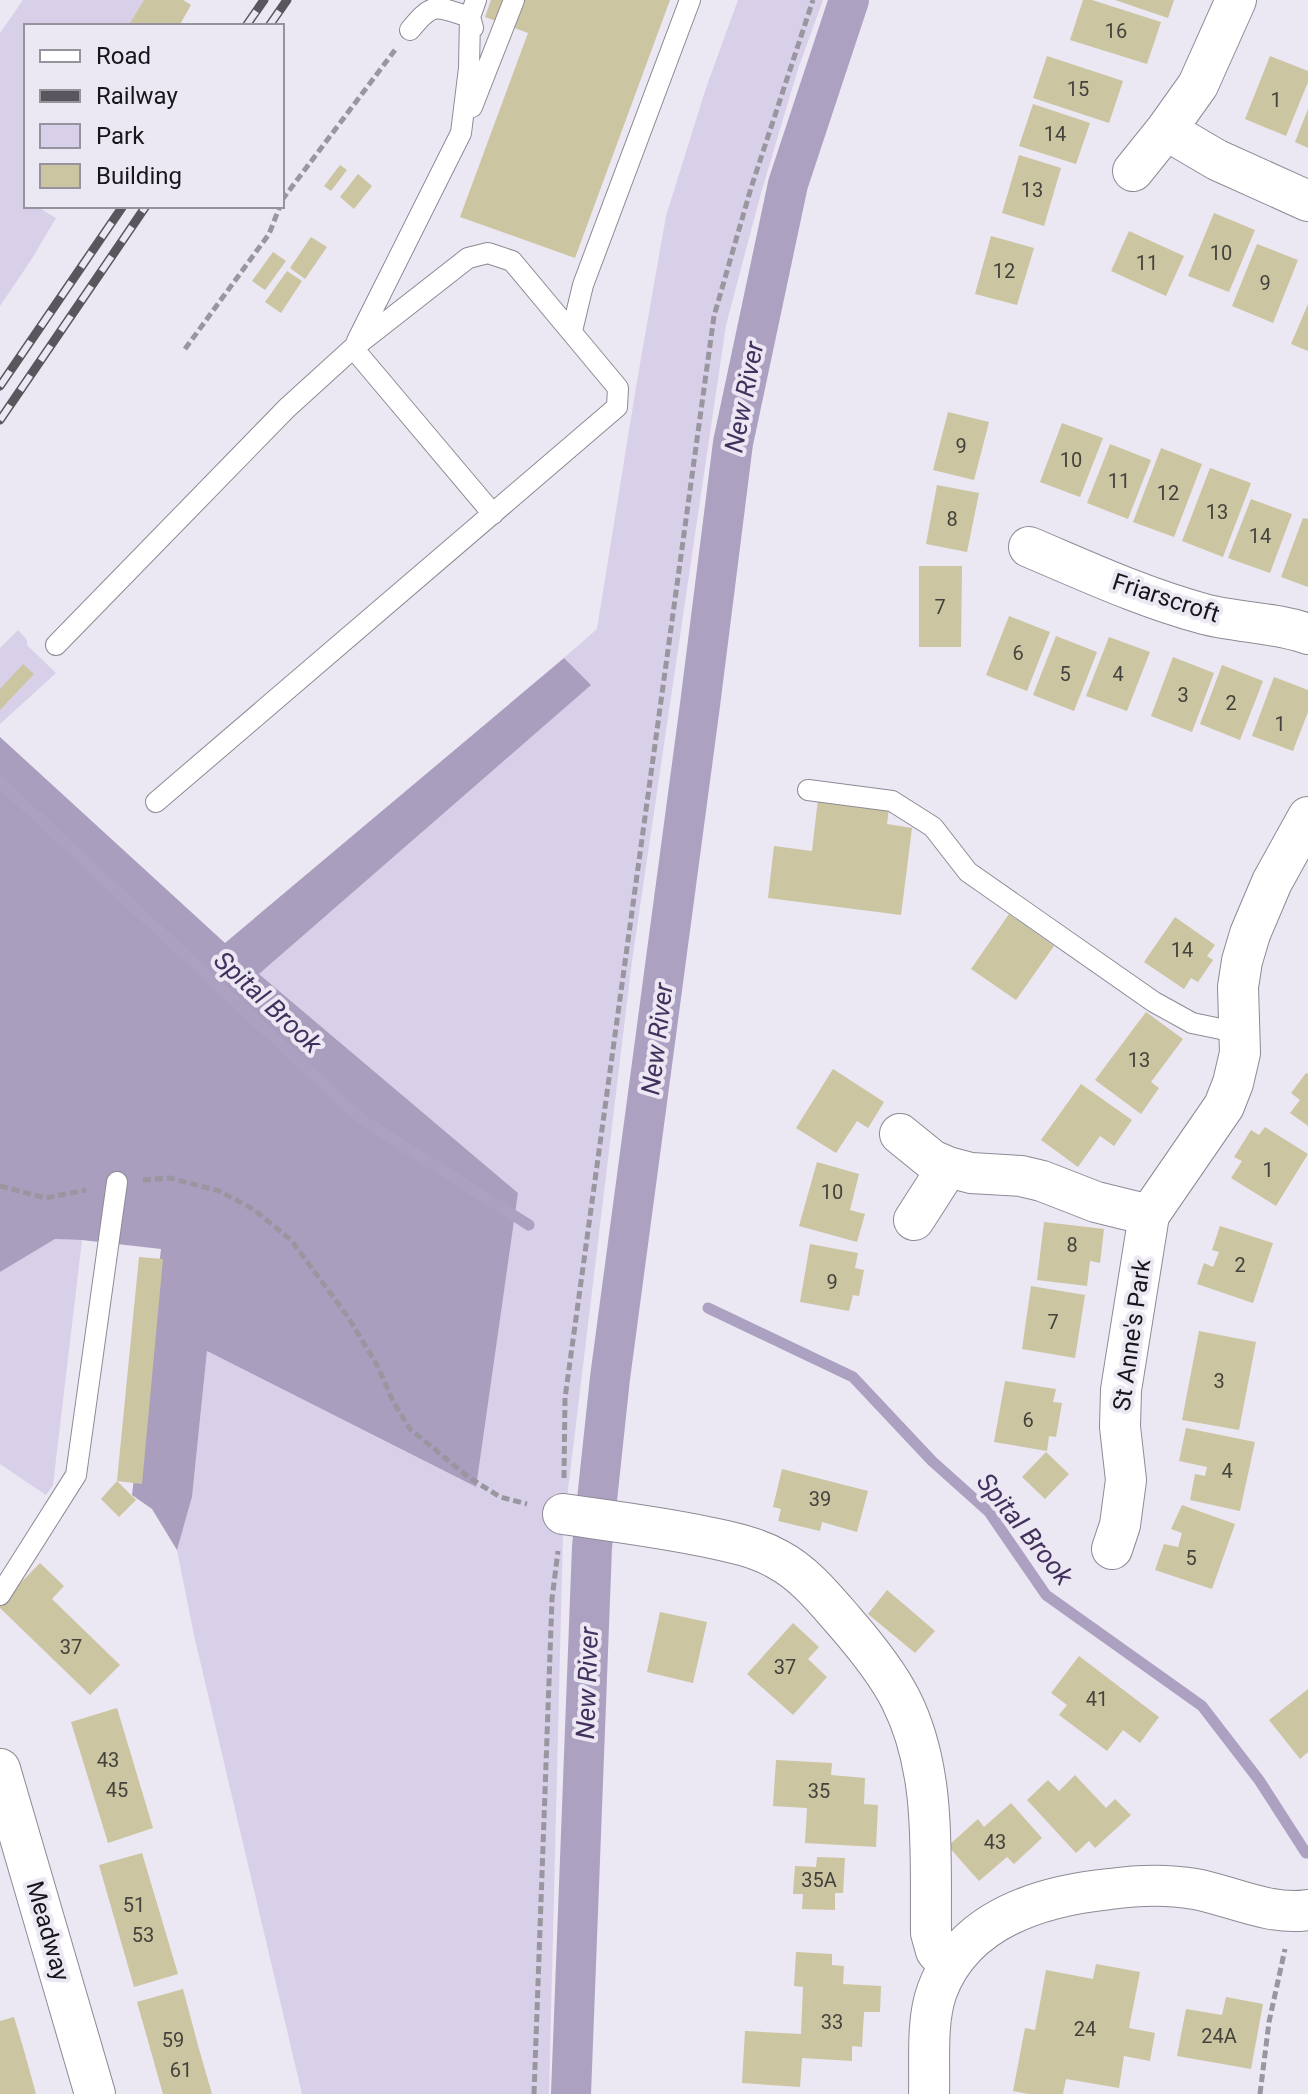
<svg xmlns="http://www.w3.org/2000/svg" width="1308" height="2094" font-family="Roboto,sans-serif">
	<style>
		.green { fill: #d8cfe8 }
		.forest { fill: #a99ebe }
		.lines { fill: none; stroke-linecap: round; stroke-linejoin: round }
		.stream { stroke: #aca1c1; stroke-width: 11 }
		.canal { stroke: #aca1c1; stroke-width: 40 }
		.building { fill: #ccc5a1 }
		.lane-casing { stroke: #8e8a95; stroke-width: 22 }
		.street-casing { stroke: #8e8a95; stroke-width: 42 }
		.path { stroke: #99969f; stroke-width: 5; stroke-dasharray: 8 4; stroke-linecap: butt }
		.lane { stroke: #fff; stroke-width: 20 }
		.street { stroke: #fff; stroke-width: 40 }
		.rail-casing { stroke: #59575d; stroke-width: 9 }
		.rail { stroke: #ebe7f3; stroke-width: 6; stroke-dasharray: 18; stroke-linecap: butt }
		.labels { text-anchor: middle; stroke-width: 8; stroke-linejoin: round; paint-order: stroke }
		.number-label { font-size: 20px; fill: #44423c }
		.street-label { font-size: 24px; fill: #17161a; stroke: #ebe7f3 }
		.water-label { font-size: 26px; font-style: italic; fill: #42305d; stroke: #ebe7f3 }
	</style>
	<rect width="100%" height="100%" fill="#ebe7f3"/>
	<!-- green -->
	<path class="green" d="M23,0H144L128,26H26V206H36L56,218L31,260L0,306V33Z
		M738,0H823L798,69L761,193L726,325L632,961L563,1531L549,2094H302L194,1635L177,1550L192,1497L207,1351L475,1487L518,1193L259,974L590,685L564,658L597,629L636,387L666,216L706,88Z
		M18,630L27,640V645L56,673L0,724V648Z
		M55,1239L82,1240L53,1485L46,1495L0,1464V1272Z"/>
	<!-- forest -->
	<path class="forest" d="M564,658L591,685L259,974L518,1193L476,1487L207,1351L192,1497L177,1550L152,1509L132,1495L161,1249L82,1240L55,1239L0,1272V737L225,943Z"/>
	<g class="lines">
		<!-- stream -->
		<path class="stream" d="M0,782L361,1119L529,1225
			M708,1308L853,1377L932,1461L989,1512L1046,1595L1202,1706L1259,1780L1306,1853"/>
		<!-- canal -->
		<path class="canal" d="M571,2094L592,1547L610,1378L700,705L733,443L788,184L849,0"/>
	</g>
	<!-- building -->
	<path class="building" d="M144,0H183L191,5L179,26H128Z
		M491,0H670L575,258L460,217L528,33L485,17Z
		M1083,0H1092L1161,22L1147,64L1070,40Z
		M1115,0H1174L1168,18Z
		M1047,56L1123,81L1109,123L1033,98Z
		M1270,56L1308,71V82L1286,136L1245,119Z
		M1033,104L1090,123L1076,164L1019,146Z
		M1308,109V148L1295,142Z
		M1019,155L1061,168L1044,226L1002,213Z
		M340,165L347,170L331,191L324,186Z
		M358,174L372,186L354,209L340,197Z
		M1214,213L1255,230L1229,292L1188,276Z
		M1129,231L1184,256L1166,296L1111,271Z
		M991,236L1034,248L1017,305L975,294Z
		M311,237L327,247L305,279L290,268Z
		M1257,244L1298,260L1273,323L1232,306Z
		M273,252L286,261L265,290L252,281Z
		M287,271L302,281L281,313L265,302Z
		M1308,304V351L1291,344Z
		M948,412L989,422L974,480L933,470Z
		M1062,423L1103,438L1080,497L1040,482Z
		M1110,444L1151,460L1128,519L1087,503Z
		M1161,448L1202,464L1174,537L1133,522Z
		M1210,468L1251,483L1223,557L1182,541Z
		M937,485L979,493L967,552L926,544Z
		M1251,499L1292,514L1270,573L1228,558Z
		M1303,518L1308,519V587L1281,577Z
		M919,566H962L961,647H919Z
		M1009,616L1050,632L1027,691L986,675Z
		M1056,636L1097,652L1074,711L1033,695Z
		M1109,637L1150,652L1127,711L1086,696Z
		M1173,657L1214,673L1192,732L1151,716Z
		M23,664L34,674L0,710V689Z
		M1222,665L1263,681L1240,740L1200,724Z
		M1274,677L1308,690V712L1293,751L1252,736Z
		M818,799L889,808L887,824L912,828L901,915L768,898L774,846L812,851Z
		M1009,914L1054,946L1016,1000L971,969Z
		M1175,917L1215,945L1207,956L1213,960L1198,982L1191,978L1184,989L1144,962Z
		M1146,1012L1183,1039L1151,1082L1159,1088L1141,1114L1095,1080Z
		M833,1069L884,1102L868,1128L857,1121L836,1153L796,1128Z
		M1306,1073L1308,1074V1126L1290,1113L1300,1100L1291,1093Z
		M1081,1084L1132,1120L1114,1146L1100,1136L1078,1167L1041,1140Z
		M1265,1127L1308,1154L1276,1206L1231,1178L1242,1161L1234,1157L1251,1130L1259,1135Z
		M817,1162L859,1174L850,1210L865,1214L857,1242L799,1226Z
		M1044,1222L1104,1229L1100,1263L1090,1261L1087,1286L1037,1280Z
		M1220,1226L1273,1243L1253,1303L1197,1284L1204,1263L1213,1267L1219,1252L1212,1250Z
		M810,1244L858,1253L855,1268L864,1270L859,1296L853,1295L849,1311L800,1302Z
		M139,1257L163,1259L142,1484L117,1481Z
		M1031,1286L1085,1295L1075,1358L1022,1349Z
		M1199,1331L1256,1342L1239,1430L1182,1420Z
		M1005,1381L1056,1389L1053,1402L1062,1403L1056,1437L1049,1436L1047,1451L994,1442Z
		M1186,1428L1255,1442L1240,1511L1190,1500L1195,1474L1205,1476L1207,1467L1179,1461Z
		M1046,1452L1069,1474L1045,1499L1022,1477Z
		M782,1469L868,1491L857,1532L822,1522L820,1531L778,1521L781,1509L773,1507Z
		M117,1481L136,1500L119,1517L101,1499Z
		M1182,1505L1235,1524L1212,1589L1155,1570L1164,1544L1178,1547L1182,1533L1171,1529Z
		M40,1563L64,1586L52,1599L120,1665L90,1695L0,1608V1604Z
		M887,1590L935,1631L915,1653L868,1614Z
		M660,1612L707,1622L693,1683L647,1672Z
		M793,1623L819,1647L808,1659L827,1677L793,1715L747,1674Z
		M1079,1656L1159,1717L1140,1743L1123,1730L1107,1751L1059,1715L1067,1705L1051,1693Z
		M1308,1689V1752L1300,1759L1269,1720Z
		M117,1708L153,1828L108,1843L71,1722Z
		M776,1760L832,1763L831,1775L865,1778L864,1804L878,1805L876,1847L805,1843L807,1808L773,1806Z
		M1075,1775L1106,1808L1115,1799L1131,1815L1095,1848L1089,1841L1076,1853L1027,1800L1048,1780L1059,1791Z
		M1011,1803L1042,1838L1014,1864L1007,1857L979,1881L948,1846L978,1819L984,1827Z
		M142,1853L178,1974L134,1987L99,1865Z
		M817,1857L845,1858L843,1893H835V1910L802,1909L803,1894H793L795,1866L816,1867Z
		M796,1952L832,1954V1965L844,1966L843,1984L881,1986L880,2012H864L862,2047L852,2046V2061L802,2058L800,2087L742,2083L745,2031L801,2034L803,1987L794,1986Z
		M1096,1964L1140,1972L1129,2028L1155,2033L1150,2061L1124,2056L1119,2088L1066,2079L1063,2094H1028L1013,2091L1025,2028L1035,2030L1046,1970L1093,1979Z
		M183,1989L199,2049L212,2094H163L137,2002Z
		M1226,1997L1263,2004L1251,2069L1177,2056L1186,2009L1222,2015Z
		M14,2017L23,2047L36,2094H0V2021Z"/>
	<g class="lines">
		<defs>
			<path id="lane" d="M410,30C434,0 436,7 470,17L473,28
				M472,107L514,0
				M572,331L583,285L690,0
				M357,341L461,133L469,68L470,17L476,0
				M353,348L493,514
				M56,645L287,408L353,348L468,258L488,253L512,261L618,388L617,407L156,802
				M808,790L892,801L933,827L968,872L1154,1002L1192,1023L1240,1033
				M0,1595L76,1475L117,1182"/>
			<path id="street" d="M1166,130L1217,160L1308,201
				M1133,171L1166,130L1198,85L1236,0
				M1029,547C1086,571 1144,598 1204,614C1238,623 1275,622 1308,634
				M900,1134L932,1160L948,1167L971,1173L1021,1176L1042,1181L1096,1202L1149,1215
				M914,1220L948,1167
				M563,1514C611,1521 660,1527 707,1537C731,1542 756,1547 777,1559C804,1573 824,1598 844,1621C864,1644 887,1672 901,1700C937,1771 930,1856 931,1933L936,1951L949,1966
				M1112,1549L1120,1525L1126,1480L1120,1427L1121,1390L1149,1215L1224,1106L1233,1083L1240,1053L1238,987L1242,961L1250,934L1272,882L1308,817
				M0,1769L95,2094
				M929,2094C930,2062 926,2021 937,1991C964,1919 1040,1896 1110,1889C1139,1885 1166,1884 1195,1889C1232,1896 1270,1916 1308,1910"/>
		</defs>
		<!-- lane casing -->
		<use href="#lane" class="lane-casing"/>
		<!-- street casing -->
		<use href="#street" class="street-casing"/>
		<!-- path -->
		<path class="path" d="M282,200L395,50
			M185,349L269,234L280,206
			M143,1180L170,1178L219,1191L253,1209L291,1240L348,1317L377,1365L394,1403L410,1429L467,1476L500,1497L527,1504
			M0,1186L46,1198L86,1190
			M564,1478L565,1398L714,316L751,188L813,0
			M534,2094L552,1599L558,1551
			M1260,2094L1269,2022L1285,1949"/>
		<!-- lane -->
		<use href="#lane" class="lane"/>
		<!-- street -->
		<use href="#street" class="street"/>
		<defs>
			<path id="rail" d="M246,26L264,0
				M269,26L287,0
				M0,386L123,206
				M0,420L146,206"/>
		</defs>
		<!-- rail casing -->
		<use href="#rail" class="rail-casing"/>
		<!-- rail -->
		<use href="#rail" class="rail"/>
	</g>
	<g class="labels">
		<!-- number labels -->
		<g class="number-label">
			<text x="1116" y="38">16</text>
			<text x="1078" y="96">15</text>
			<text x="1276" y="107">1</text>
			<text x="1055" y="141">14</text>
			<text x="1032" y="197">13</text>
			<text x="1221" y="260">10</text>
			<text x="1147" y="270">11</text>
			<text x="1004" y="278">12</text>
			<text x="1265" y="290">9</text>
			<text x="961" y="453">9</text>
			<text x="1071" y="467">10</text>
			<text x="1119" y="488">11</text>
			<text x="1168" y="500">12</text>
			<text x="1217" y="519">13</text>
			<text x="952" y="526">8</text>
			<text x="1260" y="543">14</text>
			<text x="940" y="614">7</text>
			<text x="1018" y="660">6</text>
			<text x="1065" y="681">5</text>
			<text x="1118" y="681">4</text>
			<text x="1183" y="702">3</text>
			<text x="1231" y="710">2</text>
			<text x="1280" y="731">1</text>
			<text x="1182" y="957">14</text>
			<text x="1139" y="1067">13</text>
			<text x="1268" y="1177">1</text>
			<text x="832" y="1199">10</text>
			<text x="1072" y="1252">8</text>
			<text x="1240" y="1272">2</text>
			<text x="832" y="1289">9</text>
			<text x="1053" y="1329">7</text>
			<text x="1219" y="1388">3</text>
			<text x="1028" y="1427">6</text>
			<text x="1227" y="1478">4</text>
			<text x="820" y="1506">39</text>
			<text x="1191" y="1565">5</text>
			<text x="71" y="1654">37</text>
			<text x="785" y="1674">37</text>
			<text x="1097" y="1706">41</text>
			<text x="108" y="1767">43</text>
			<text x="117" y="1797">45</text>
			<text x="819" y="1798">35</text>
			<text x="995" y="1849">43</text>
			<text x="819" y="1887">35A</text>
			<text x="134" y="1912">51</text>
			<text x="143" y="1942">53</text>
			<text x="832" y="2029">33</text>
			<text x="1085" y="2036">24</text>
			<text x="1219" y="2043">24A</text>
			<text x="173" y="2047">59</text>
			<text x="181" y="2077">61</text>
		</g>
		<!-- street labels -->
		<g class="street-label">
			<text transform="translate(1166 598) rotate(18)" y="8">Friarscroft</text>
			<text transform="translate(1132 1335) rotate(-82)" y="8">St Anne's Park</text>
			<text transform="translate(48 1931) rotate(74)" y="8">Meadway</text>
		</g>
		<!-- water labels -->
		<g class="water-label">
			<text transform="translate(744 397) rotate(-79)" y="9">New River</text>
			<text transform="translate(268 1002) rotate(43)" y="9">Spital Brook</text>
			<text transform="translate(657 1039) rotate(-83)" y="9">New River</text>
			<text transform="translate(1025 1529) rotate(51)" y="9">Spital Brook</text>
			<text transform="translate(587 1683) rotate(-88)" y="9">New River</text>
		</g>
	</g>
	<!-- legend -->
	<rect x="24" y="24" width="260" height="184" fill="#ebe7f3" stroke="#96939c" stroke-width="2"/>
	<rect x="40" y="50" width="40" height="12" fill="#ffffff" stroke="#96939c" stroke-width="2"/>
	<text x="96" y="64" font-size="24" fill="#17161a">Road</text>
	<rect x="40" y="90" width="40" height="12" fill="#59575d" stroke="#96939c" stroke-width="2"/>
	<text x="96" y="104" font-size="24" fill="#17161a">Railway</text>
	<rect x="40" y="124" width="40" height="24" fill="#d8cfe8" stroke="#96939c" stroke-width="2"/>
	<text x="96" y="144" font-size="24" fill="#17161a">Park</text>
	<rect x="40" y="164" width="40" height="24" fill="#ccc5a1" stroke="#96939c" stroke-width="2"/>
	<text x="96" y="184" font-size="24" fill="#17161a">Building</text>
</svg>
